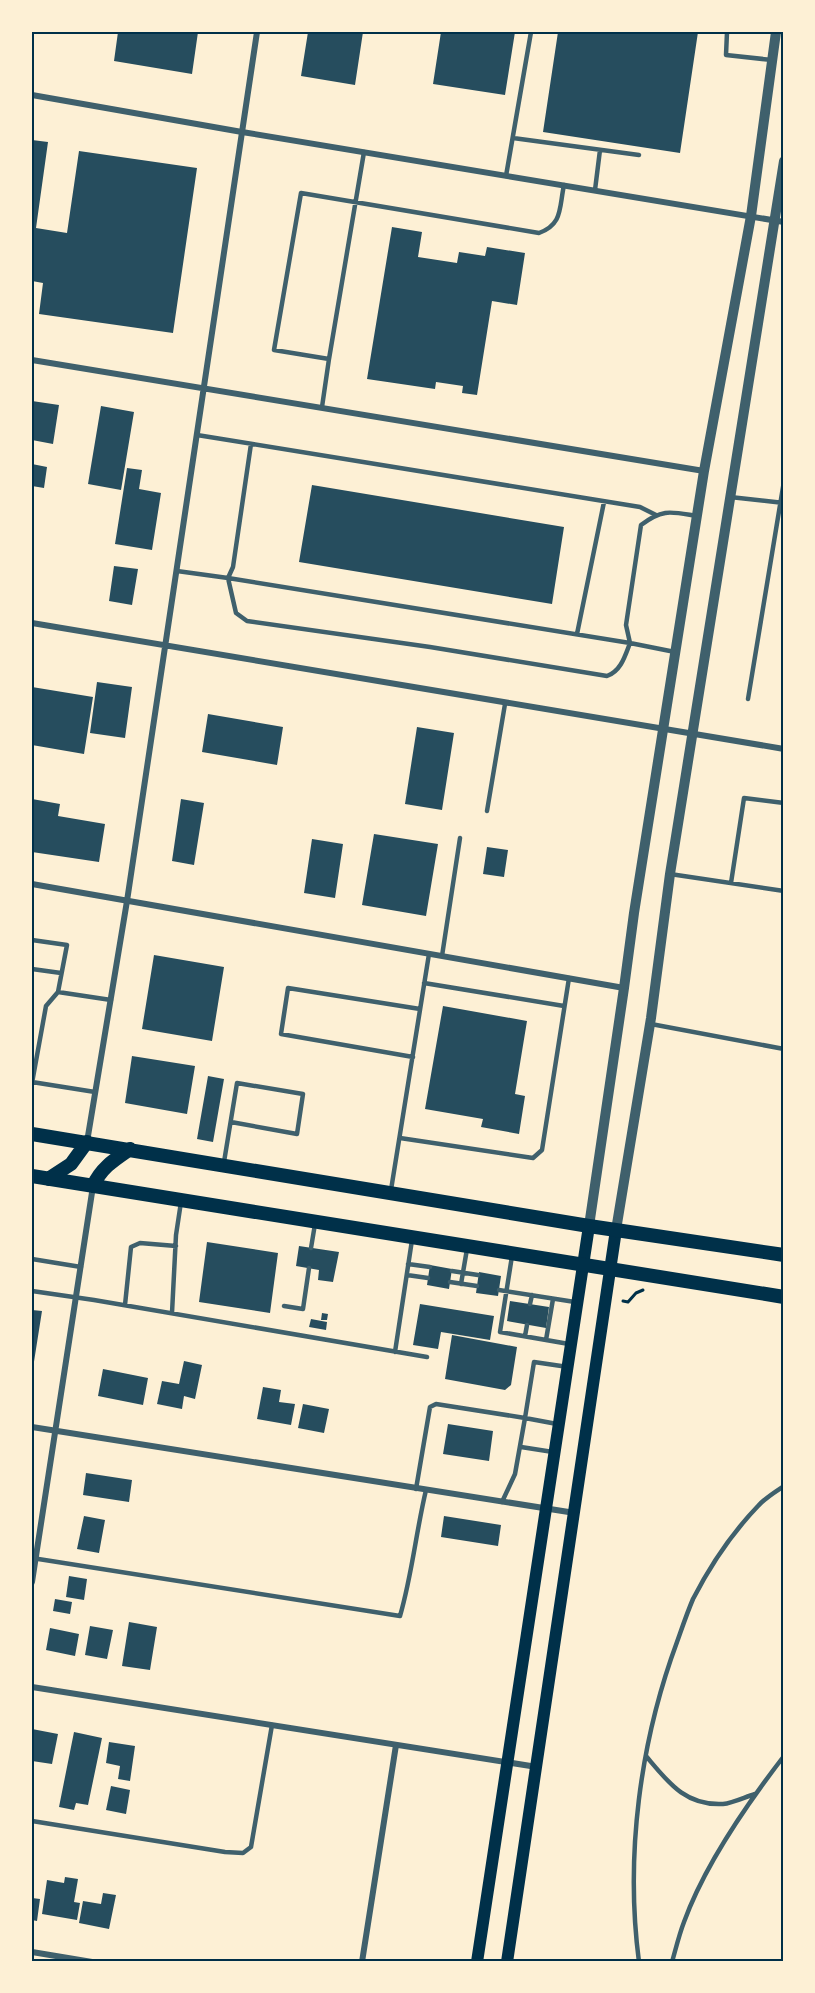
<svg xmlns="http://www.w3.org/2000/svg" width="815" height="1993" font-family="'Playfair Display',serif">
	<style>
		.building { fill: #264d5e }
		.lines { fill: none; stroke-linecap: round; stroke-linejoin: round }
		.path { stroke: #003049; stroke-width: 3 }
		.service { stroke: #3f606c; stroke-width: 4.5 }
		.minor { stroke: #3f606c; stroke-width: 6 }
		.tertiary { stroke: #3f606c; stroke-width: 10 }
		.secondary { stroke: #003049; stroke-width: 12 }
		.primary { stroke: #003049; stroke-width: 14 }
		.neatline { fill: none; stroke: #003049; stroke-width: 2 }
	</style>
	<rect width="100%" height="100%" fill="#fdf0d5"/>
	<!-- building -->
	<path class="building" d="M118,32H198L192,74L114,61Z
		M308,32H363L355,85L301,76Z
		M441,32H515L505,95L433,84Z
		M558,32H698L680,153L543,132Z
		M32,140L48,142L36,228L67,233L79,151L197,168L173,333L39,314L43,283L32,281Z
		M392,227L422,232L418,257L457,263L459,252L485,256L487,247L525,253L517,305L492,301L477,395L462,393L463,386L436,382L435,389L367,379Z
		M32,401L59,405L53,444L32,440Z
		M101,406L134,412L121,490L88,484Z
		M32,464L47,467L44,488L32,486Z
		M127,468L142,470L139,489L161,493L152,550L115,544Z
		M312,485L564,527L552,604L299,562Z
		M114,566L138,569L132,605L109,601Z
		M97,682L132,687L125,738L90,733Z
		M32,687L93,697L84,754L32,745Z
		M208,714L283,727L277,765L202,752Z
		M417,727L454,733L442,810L405,804Z
		M32,799L60,804L58,816L105,824L99,862L32,852Z
		M181,799L204,803L194,865L172,861Z
		M374,834L438,844L426,916L362,905Z
		M312,839L343,844L335,898L304,893Z
		M487,847L508,850L504,877L483,874Z
		M154,955L224,967L212,1041L142,1029Z
		M443,1006L527,1021L515,1094L525,1096L519,1134L481,1127L483,1119L425,1109Z
		M132,1056L195,1066L187,1114L125,1103Z
		M208,1076L224,1079L213,1142L197,1139Z
		M207,1242L278,1253L270,1313L199,1302Z
		M299,1246L339,1252L333,1282L318,1280L319,1270L296,1266Z
		M430,1265L452,1269L449,1289L427,1285Z
		M479,1272L501,1276L498,1296L476,1293Z
		M510,1301L549,1307L546,1328L507,1321Z
		M420,1304L494,1316L490,1340L441,1332L438,1349L413,1345Z
		M32,1310L42,1311L33,1368L32,1367Z
		M322,1313L328,1314L327,1320H321Z
		M311,1319L327,1322L326,1330L309,1327Z
		M452,1335L517,1347L511,1385L505,1390L445,1379Z
		M184,1361L202,1365L195,1399L184,1396L182,1409L157,1404L162,1381L179,1384Z
		M103,1369L148,1378L143,1405L98,1396Z
		M263,1387L281,1390L279,1402L295,1404L291,1425L257,1419Z
		M303,1404L329,1409L324,1433L298,1428Z
		M448,1424L493,1431L489,1461L443,1454Z
		M86,1473L132,1480L129,1502L83,1495Z
		M84,1516L105,1520L99,1553L77,1549Z
		M444,1516L501,1525L498,1546L441,1537Z
		M69,1576L87,1579L84,1600L66,1597Z
		M55,1599L72,1602L70,1614L53,1611Z
		M129,1622L157,1627L150,1670L122,1666Z
		M90,1626L113,1630L107,1659L85,1655Z
		M50,1628L79,1634L75,1656L46,1650Z
		M32,1729L58,1734L52,1764L32,1761Z
		M74,1732L102,1738L88,1805L76,1803L74,1810L59,1807Z
		M109,1742L135,1746L130,1781L118,1779L120,1766L106,1763Z
		M111,1786L130,1790L126,1814L106,1810Z
		M65,1877L78,1879L74,1902L80,1903L77,1920L42,1914L47,1880L64,1883Z
		M103,1893L116,1895L109,1929L79,1923L83,1901L101,1904Z
		M32,1898L40,1899L37,1921L32,1920Z"/>
	<g class="lines">
		<!-- path -->
		<path class="path" d="M623,1301L628,1302L636,1293L643,1290"/>
		<!-- service -->
		<path class="service" d="M727,32L726,55L772,60
			M513,138L639,155
			M364,152L329,359L274,350L301,193L539,233C563,224 559,208 564,185
			M506,176L531,32
			M595,190L600,150
			M322,407L329,359
			M197,435L640,507L656,515
			M730,497L784,503
			M177,571L228,578L236,613L247,621L430,647L607,676C621,671 625,656 630,643L228,578L233,567L251,444
			M577,634L604,502
			M675,652L630,643L626,625L641,525C663,508 672,512 697,516
			M748,699L784,481
			M487,811L505,704
			M670,874L784,891
			M731,883L744,798L784,803
			M32,940L67,945L58,992
			M442,956L460,838
			M32,969L61,973
			M424,983L564,1006
			M651,1024L784,1049
			M413,1057L281,1034L288,988L420,1009
			M32,1082L95,1092
			M32,1083L46,1006L58,992L111,1000
			M400,1138L533,1158L542,1150L569,978
			M224,1162L237,1083L303,1094L297,1134L231,1122
			M391,1190L429,954
			M311,1248L315,1224
			M512,1256L500,1332L569,1344
			M32,1259L81,1267
			M408,1264L430,1267
			M452,1271L478,1275
			M407,1275L428,1278
			M450,1282L477,1286
			M461,1284L467,1249
			M499,1290L575,1302
			M32,1291L94,1300L427,1357
			M530,1304L532,1295
			M125,1305L131,1247L140,1243L176,1246
			M284,1306L303,1309L309,1268
			M172,1313L176,1235L181,1202
			M525,1336L527,1325
			M546,1340L553,1299
			M395,1352L412,1240
			M557,1424L525,1418L534,1362L568,1367
			M521,1447L553,1452
			M416,1489L430,1407L436,1404L525,1418L515,1474L502,1502
			M32,1558L400,1616C412,1575 416,1532 426,1490
			M646,1756C668,1782 685,1806 723,1804C733,1803 745,1797 755,1794
			M32,1821L225,1852L243,1853L251,1847L272,1725
			M639,1962C625,1856 640,1742 677,1642C682,1628 687,1613 693,1599C710,1566 732,1533 758,1506C765,1498 775,1492 784,1486
			M672,1962C676,1948 679,1935 684,1922C705,1864 747,1804 784,1756"/>
		<!-- minor -->
		<path class="minor" d="M32,95L242,132L784,222
			M32,360L704,471
			M32,623L784,749
			M32,884L624,988
			M87,1142L127,901L257,32
			M32,1427L575,1513
			M32,1582L93,1186
			M32,1687L537,1767
			M32,1952L92,1962
			M362,1962L396,1745"/>
		<!-- tertiary -->
		<path class="tertiary" d="M589,1226L624,988L634,913L704,471L751,216L776,32
			M616,1230L651,1018L670,874L784,161"/>
		<!-- secondary -->
		<path class="secondary" d="M477,1962L589,1226
			M507,1962L616,1230"/>
		<!-- primary -->
		<path class="primary" d="M32,1134L589,1226L784,1255
			M32,1176L784,1297
			M48,1179L71,1164L87,1142
			M93,1186C101,1168 114,1160 130,1149"/>
	</g>
	<!-- border -->
	<rect width="815" height="1993" fill="none" stroke="#fdf0d5" stroke-width="66"/>
	<rect x="33" y="33" width="749" height="1927" class="neatline"/>
</svg>
